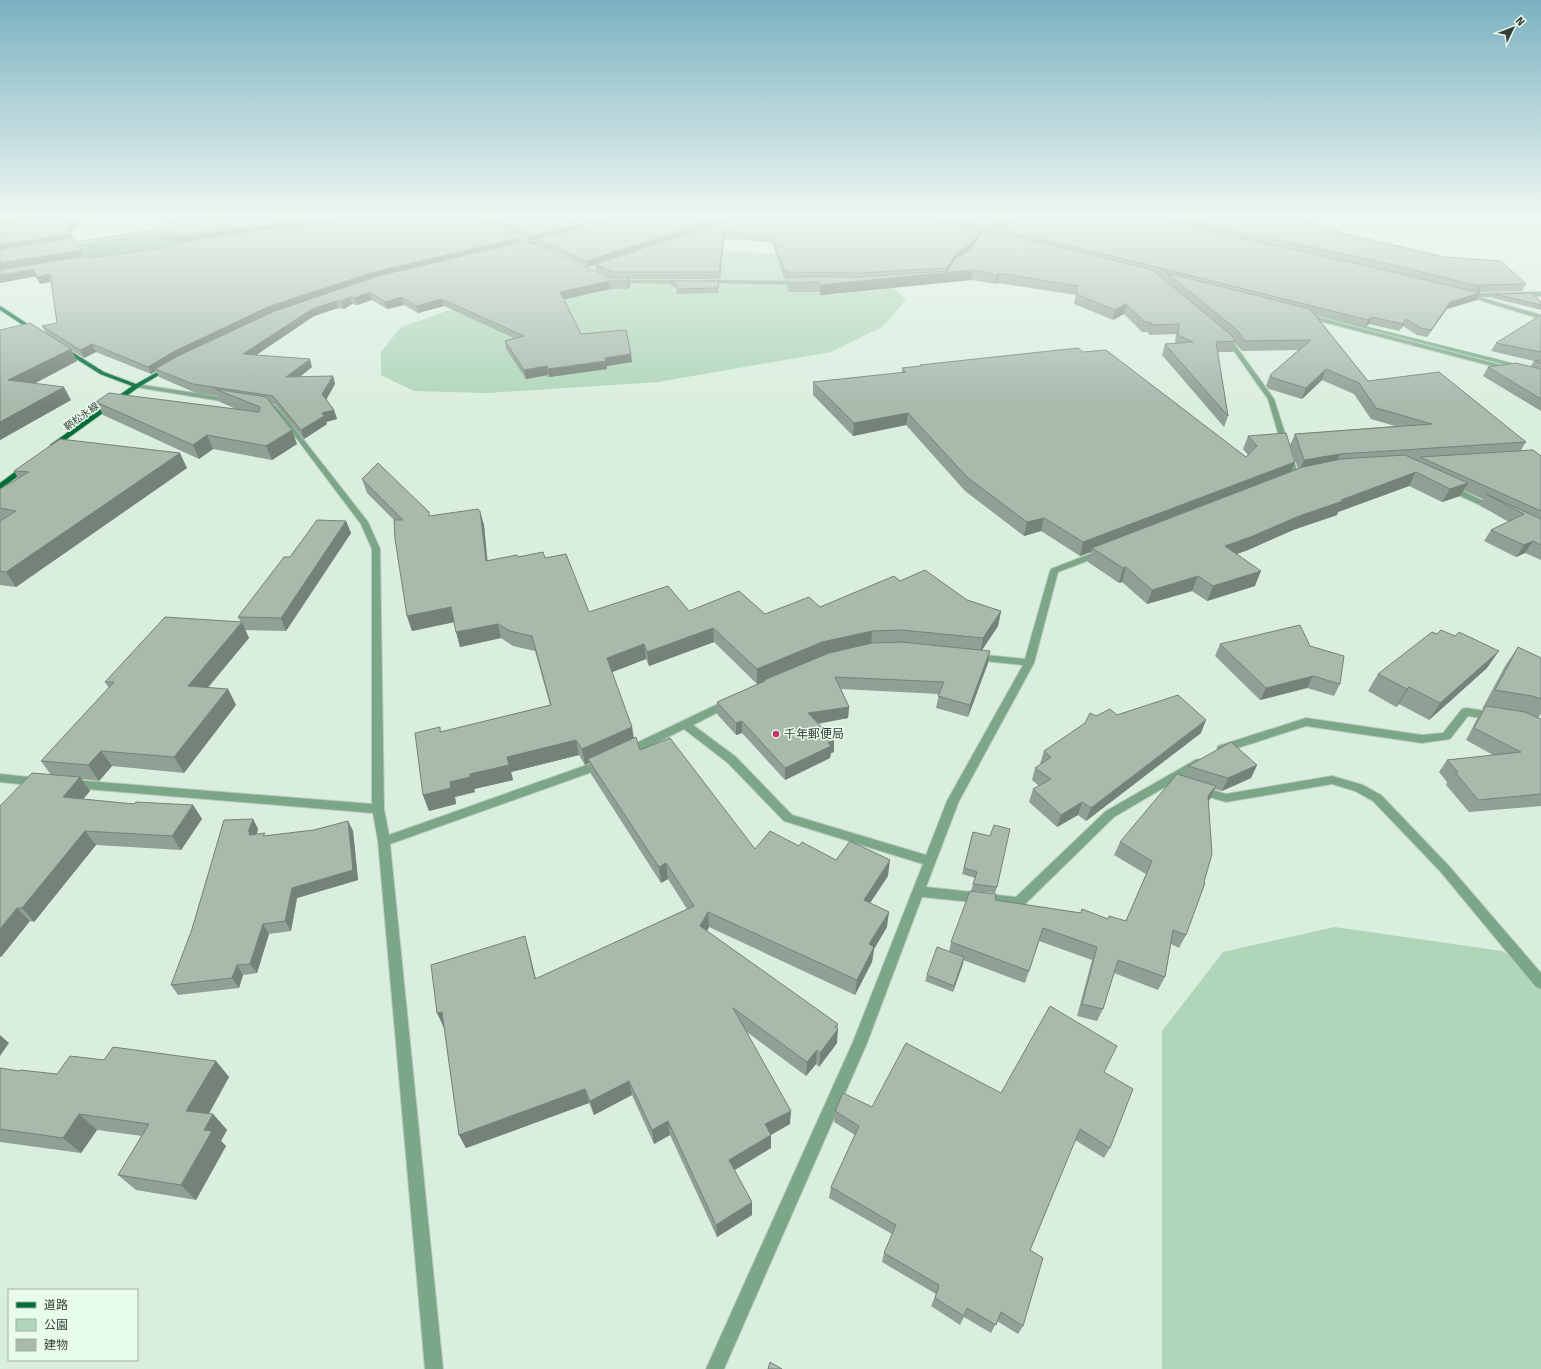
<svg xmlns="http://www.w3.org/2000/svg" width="1541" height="1369" font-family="'Fira Sans','Noto Sans JP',sans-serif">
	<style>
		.green { fill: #b0d6ba }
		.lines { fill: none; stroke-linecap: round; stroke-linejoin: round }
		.stream { fill: #76ad86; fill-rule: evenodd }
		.river { fill: #76ad86; fill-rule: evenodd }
		.minor-casing { stroke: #b9cbbe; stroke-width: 2 }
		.major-casing { stroke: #b9cbbe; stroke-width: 2 }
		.minor { fill: #7ca688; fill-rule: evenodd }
		.major { fill: #006d38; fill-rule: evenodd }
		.wall { fill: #90a094; fill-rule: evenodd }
		.shaded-wall { fill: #758278 }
		.building { fill: #a7baac; stroke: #758278 }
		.poi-dot { fill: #bf3367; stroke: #e8fcec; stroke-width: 1.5 }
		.labels { text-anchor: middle; stroke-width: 3; stroke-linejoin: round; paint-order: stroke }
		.far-street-label { font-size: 10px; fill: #363e38; stroke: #e8fcec }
		.poi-label { font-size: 12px; fill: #363e38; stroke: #e8fcec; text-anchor: start }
	</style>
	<rect width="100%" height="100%" fill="#daeedf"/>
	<!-- green -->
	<path class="green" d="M0,214H131L49,221L0,223Z
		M716,250L805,256L885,280L906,300L882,327L831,352L658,382L487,393L414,391L381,375V352L401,327L562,271L610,257Z
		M1335,927L1502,951L1541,972V1369H1162V1031L1223,952Z"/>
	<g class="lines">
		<!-- stream -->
		<path class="stream" d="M1147,271L1180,280L1181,281L1178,283L1145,274L1144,273Z
			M1302,310L1541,370V374L1300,313V311Z"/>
		<!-- river -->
		<path class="river" d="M296,214H377L373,219L364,222L182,244L0,275V257L136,235Z"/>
		<defs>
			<path id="minor" d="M512,218V220L498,222L495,226L523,239L535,247V249H531L519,241L490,227L494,220Z
				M182,225L184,227L63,245L61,244Z
				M968,230L1001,238V239L999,240L966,232Z
				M616,280H684L687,282L684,284L614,283V281Z
				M706,280L800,281L803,283L800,285L704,283V281Z
				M1465,292L1477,296L1479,293L1541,292V296L1479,297L1541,315V319L1463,295L1462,294Z
				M1306,314L1513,368L1514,369L1511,371L1304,317L1303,316Z
				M1223,337H1227L1233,342L1274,399L1299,477L1298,479H1295L1291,477L1268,399L1229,344L1223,339Z
				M137,384L233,399L236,401L233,403L135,387V385Z
				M262,403L276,406L289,421L368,522L380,549L384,809L389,835L598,761H606L607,764L606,767L390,844L443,1369H425L378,841L373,813L74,788L70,787L68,784L70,781L74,780L372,804V549L361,524L285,423L272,409L260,406V404Z
				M1447,486H1453L1496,507L1492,509H1489L1447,490Z
				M1100,550L1104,553L1103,555L1058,572L1034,663L959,801L926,887L981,893L985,894L987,898L985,902L981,903L922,897L867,1043L724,1369H706L853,1042L923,864L784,821L728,763L684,729L632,755H624L623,752L624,749L724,701H732L733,703L732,705L693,725L736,757L792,815L926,855L947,801L1023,665L975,660L970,657L975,654L1025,659L1050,571L1051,569Z
				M1466,708L1493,712L1497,713L1498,716L1497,719L1493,720L1468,716L1450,739L1422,743L1306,726L1222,753L1218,752L1217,749L1218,746L1306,718L1422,735L1443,733L1462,709Z
				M1197,759L1201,760L1202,763L1201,766L1114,817L1022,907L1018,908L993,904L991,900L993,896L997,895L1016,897L1106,811Z
				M0,774L38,778L42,779L44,782L42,785L38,786L0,782Z
				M1332,776L1363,785L1381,795L1448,865L1541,973V989L1536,987L1440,871L1373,801L1355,791L1332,784L1226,802L1196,793L1194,790L1196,787L1200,786L1226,794Z"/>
			<path id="major" d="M549,238L551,240L518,247L516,246Z
				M0,306L2,307L40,332L35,333L0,310Z
				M62,348H66L104,372L136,384L166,367L171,368L139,387L53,449H50V445L132,386L100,374L62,350Z
				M23,466H26L30,468L0,489V483Z"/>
		</defs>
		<!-- minor casing -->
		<use href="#minor" class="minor-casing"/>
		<!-- major casing -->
		<use href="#major" class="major-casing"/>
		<!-- minor -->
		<use href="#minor" class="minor"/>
		<!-- major -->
		<use href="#major" class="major"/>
	</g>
	<!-- wall -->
	<path class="wall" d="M163,214H526L494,219L491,223L519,238L520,242L611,278H612L596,271L595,265L588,267L536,245L535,240L528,242L524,238L497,225V221L583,224L584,227L591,225L562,214H1325L1309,224L1526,284L1522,291L1479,292H1477V300L1447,309L1427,337L1417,335L1403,326L1399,331L1369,324L1365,327L1315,314L1368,381L1526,442L1521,450L1541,456V560L1525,553L1516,557L1484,541L1491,530L1509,522L1479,505L1483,499L1463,490L1460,496L1442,502L1409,486L1338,512L1337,515L1293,530L1248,550L1237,554L1255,586L1207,601L1192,591L1147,604L1122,582L1119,583L1088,562L1091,552L1080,556L1041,531L1024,536L965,491L906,425L853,436L813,395V382L902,373V368L920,366V365L1083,352L1246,457L1248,455L1243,449L1248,436L1295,462L1291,472L1298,469L1290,445L1295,434L1395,426L1371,419L1354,394L1322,380L1302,399L1269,389L1266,386L1270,375L1298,350L1242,351L1235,343L1233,352H1218L1228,416L1224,427L1162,355L1165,344L1175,343L1176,334L1150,335L1147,332H1142L1124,314L1113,320L1074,304L1076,295L998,283L996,284L971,280L820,295V292H789L787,286V279H784L772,242L724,239L720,279H629L630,286L628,289H610L564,299L581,334L632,362L607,366V369L549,377L548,375L526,379L506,349L505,341L514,338L444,306L418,313L404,305L387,309L372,300L357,305L352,304L344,309L338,308L314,316L256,355L312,367L300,377L333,376L335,384L326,399L334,410L337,419L326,422L327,424L304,439L276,405L272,404L297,444L272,460L213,449L199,459L103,415L96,402L236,409L220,402L218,396L196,393L159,377L156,371L151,374L96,352L84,358L71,350L77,361L34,384L71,400L0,440V330L46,333L42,326L57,323L51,282L40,284L36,276L0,283V221L77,215L80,222L70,233L73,238L81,250L84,256L87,258L111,255L181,245L180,242L178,243ZM1027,216L997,229L996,232L991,231L1024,217ZM981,232L986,233L989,232L976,246L970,250L980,238ZM963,254L949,271H948L957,258ZM1157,274L1166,276L1165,280Z
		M671,281H719L718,293L677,294V288L671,286Z
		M1494,294L1541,302V310L1492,298Z
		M1541,315V411L1483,376L1488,367H1530L1534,361L1491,351L1496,343Z
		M187,468L16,587L0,585V489L18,478L14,471Z
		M362,479L430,516L479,511L484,525L487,561L518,557L545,558L589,612L689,611L765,614L820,607L900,581L967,600L1001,611L998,626L982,650L988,663L968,717L936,708L939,694L841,689L849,707L848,718L818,724L834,740V752L831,753L830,758L785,780L742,733L736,735L717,714V702L764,681L757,684L714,642L649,666L646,659L612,672L632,727L634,738L640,750L755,849L799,846L836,860L888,876L870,903L887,927L874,949L872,962L855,995L709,927L707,931L837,1028V1043L819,1067L816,1064L806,1076L747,1032L790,1124L771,1135V1148L734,1170L752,1215L717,1237L670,1135L654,1144L632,1095L594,1115L589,1103L466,1148L459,1135L444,1028L529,951L536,979L687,909L668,879L661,883L591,774L589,763L585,765L579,755L511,772L513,780L474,789L475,792L455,797L456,804L429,811L423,795L440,727L441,732L550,705L535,651L513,646L501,638L460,647L454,622L412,631L407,616L394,520L367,493Z
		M346,521L351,533L286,631L245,630L249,638L208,688L228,689L236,705L184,773L112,766L99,781L82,779L90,791L83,799L134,804L193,805L202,819L181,850L96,845L34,922L30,921L1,957H0V806L51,775L41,761L109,688L105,682L241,622L238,617L290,557Z
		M1220,644L1310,646L1340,684L1334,696L1307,688L1260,700L1215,656Z
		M1518,647L1541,658V714L1538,718L1541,719V806L1469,812L1446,785L1447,782L1439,772L1447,760L1493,755L1466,740L1477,719L1484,709H1482L1505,666Z
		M1487,668L1429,720L1399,704L1396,707L1368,691L1378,674Z
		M1117,715L1201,733L1086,821L1078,815L1057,827L1029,802L1033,789L1039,786L1032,780L1035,768L1041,764H1040L1044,751L1096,716Z
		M1257,765L1251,778L1222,791L1215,789L1209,801L1186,935L1179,948L1171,944L1165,977L1158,990L1114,973L1103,1009L1097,1021L1077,1016L1092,960L1039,941L1025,983L963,960L953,992L925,981L927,975L949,952L951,942L995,900L1081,913L1082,909L1108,919L1126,921L1146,874L1114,855L1120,842L1184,776L1188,766Z
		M253,819L258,829L257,834L266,836L314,830L348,821L353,831L358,880L297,898L291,931L269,934L257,973L243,975L239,988L178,995L171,985Z
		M973,832L997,887L995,893L971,891L975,878L962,874Z
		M104,1060L216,1061L229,1077L209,1114H213L227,1130L221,1141L226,1146L196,1200L136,1190L118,1175L142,1136L97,1130L81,1153L0,1142V1068L19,1071L57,1074Z
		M1104,1072L1110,1148L1104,1158L1075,1140L1030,1250L1023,1326L1018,1334L997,1321L991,1333L964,1317L960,1325L931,1306L936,1294L882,1262L884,1253L892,1234L829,1198L831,1187L855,1135L834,1122L835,1111L1001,1093Z"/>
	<!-- shaded-wall -->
	<path class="shaded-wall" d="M208,214H259L168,225L166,219Z
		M365,214H416L178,243L175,236Z
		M492,214H526L494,219L489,226L488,220Z
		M620,214H646L593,226L592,220Z
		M733,214H752L588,267L587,261Z
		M1018,214H1051L1024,217L986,233L987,227Z
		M1318,214H1325L1301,229L1304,223Z
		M77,215L80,222L70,234L67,227Z
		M583,224L584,229L535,239V240L528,242V238Z
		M724,232V239L720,279L719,272Z
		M981,232L980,238L969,251L957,258L946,273L973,270L971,280L820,295V285L945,273L946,268L958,252Z
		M71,234L74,240L0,252V245Z
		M519,238L520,244L376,279L155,369L156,371L151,374L148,367L173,352L270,306L374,272Z
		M81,250L84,256L0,270V263Z
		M34,269L37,276L0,283V275Z
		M999,273L998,283L996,284L997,275Z
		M50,274L53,281L40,284L36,277Z
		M629,278L630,286L628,289V281Z
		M609,281L610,289L562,300L560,292Z
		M1482,285L1479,292L1476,293L1479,286Z
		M370,292L372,300L357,305L354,298Z
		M1480,293L1477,300L1447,309L1427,337L1431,330L1450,302Z
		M350,297L352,304L344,309L342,301Z
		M402,297L404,305L387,309L385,302Z
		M442,299L444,306L418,313L416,306Z
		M336,301L338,308L314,316L246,362L243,354L312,309Z
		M1126,304L1124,314L1113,320L1115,310Z
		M1372,317L1369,324L1365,327L1368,320Z
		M1406,319L1403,326L1399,331L1403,324Z
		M92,344L96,352L84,358L80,350Z
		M71,349L77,361L16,393L8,380Z
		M631,354L632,362L607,366V369L549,377L548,369Z
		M310,359L312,367L289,385L286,377Z
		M547,366L548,375L526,379L524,370Z
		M1326,369L1322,380L1302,399L1306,388Z
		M333,376L335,384L325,402L322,394Z
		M64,387L71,400L0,440V422Z
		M334,410L337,419L326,422L327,424L304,439L301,430L322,413Z
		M908,413L906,425L853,436L854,423Z
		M292,430L297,444L272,460L266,446Z
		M207,435L213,449L199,459L193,445Z
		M180,453L187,468L16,587L6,572Z
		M1340,454L1335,466L1299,472L1304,460Z
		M1295,462L1289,475L1092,548L1091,552L1080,556L1083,542Z
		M1416,472L1409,486L1338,512L1337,515L1293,530L1248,550L1219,560L1225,546L1341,500Z
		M1468,483L1460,496L1442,502L1450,489Z
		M480,511L484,525L489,575L486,561Z
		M1044,518L1041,531L1024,536L1027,522Z
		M346,521L351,533L286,631L281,618Z
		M1533,541L1525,553L1516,557L1524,545Z
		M1126,567L1122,582L1119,583L1123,568Z
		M1261,571L1255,586L1207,601L1213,586Z
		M1198,576L1192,591L1147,604L1152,590Z
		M451,607L455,622L412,631L407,616Z
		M1001,611L998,626L980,653L983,638Z
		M242,622L249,638L196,701L188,686Z
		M498,624L501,638L460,647L456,632Z
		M713,628L714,642L649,666L647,652Z
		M872,631L871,646L764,680V681L757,684V669L822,642Z
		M644,644L646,659L610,673L607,658Z
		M990,651L988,663L968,717L970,705Z
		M1499,651L1487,668L1429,720L1440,703Z
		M1313,676L1307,688L1260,700L1266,688Z
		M1409,687L1399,704L1396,707L1407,689Z
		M228,689L236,705L184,773L174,757Z
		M849,707L848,718L808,725V713Z
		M1206,720L1201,733L1086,821L1091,808Z
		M742,721V733L736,735V723Z
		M632,727L634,742L588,759L589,763L585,765L582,749Z
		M576,740L579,755L511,772L513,780L474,789L475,792L455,797L456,804L429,811L423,795L450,782L470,774L507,757Z
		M834,740V752L831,753L830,758L785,780V768L828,743Z
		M101,751L112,766L99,781L88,765Z
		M1257,765L1251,778L1222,791L1228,778Z
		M80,777L90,791L73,811L63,797Z
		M1216,786L1210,799L1202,809L1208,796Z
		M1082,802L1078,815L1057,827L1061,815Z
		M193,805L202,819L181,850L172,836Z
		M253,819L258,829L255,839V845L248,832Z
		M348,821L353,831L358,880L297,898L291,931L285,921L292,888Z
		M85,831L96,845L34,922L22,908Z
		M890,860L888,876L862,915L864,900Z
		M666,863L668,879L661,883L659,867Z
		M17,908L30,921L1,957L0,956V929Z
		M708,912L709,927L701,941L700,926Z
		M889,912L887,927L874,949L872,962L855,995L857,980L869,944Z
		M263,924L269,934L257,973L250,964Z
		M525,936L529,951L539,994L535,979Z
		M964,957L963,964L953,992L954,986Z
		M237,965L243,975L239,988L232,978Z
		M442,1012L449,1027L444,1028L437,1013Z
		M838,1024L837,1030L838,1029L837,1043L819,1067L820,1053Z
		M0,1035L9,1043L0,1056Z
		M817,1050L816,1064L806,1076L807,1062Z
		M216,1061L229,1077L201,1127L186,1111Z
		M629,1081L632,1095L594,1115L590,1101Z
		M585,1089L589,1103L466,1148L459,1135Z
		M791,1111L790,1124L765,1138V1124Z
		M79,1114L97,1130L81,1153L63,1138Z
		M213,1114L227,1130L221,1141L226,1146L196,1200L181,1185L204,1130Z
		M668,1121L670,1135L654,1144L652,1130Z
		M771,1135V1148L730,1173L729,1160Z
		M752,1202V1215L717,1237L716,1225Z"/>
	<!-- building -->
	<path class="building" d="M163,214H208L166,219Z
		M243,214H365L175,236L168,223Z
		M397,214H492L488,220V222L519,238L374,272L270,306L173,352L148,367L92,344L80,350L42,326L57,323L50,274L36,277L34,269L0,275V270L85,256L87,258L111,255L183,245L180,242L241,233Z
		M531,214H557L583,224L528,238L523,233L497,221L498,219Z
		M576,214H620L592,220Z
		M640,214H733L587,261L535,239Z
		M748,214H904L981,232L970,244L958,252L946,268L860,273L785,272L772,236L724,232L719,272H613L595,264Z
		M927,214H1018L987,227Z
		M1040,214H1132L1371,267L1480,293L1450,302L1431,330L1421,328L1406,319L1403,324L1372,317L1368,320L1157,267L997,229L1029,215Z
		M1153,214H1318L1304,223L1341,231L1338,232L1444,257L1501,261L1526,284L1482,285L1479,286L1372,260Z
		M77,215L67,227L71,234L0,245V221Z
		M990,231L1154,270L1155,272L1231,335L1236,341L1216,342L1228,416L1165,344L1193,342L1178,335L1179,324L1152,325L1150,322H1145L1126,304L1115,310L1076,294L1078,286L999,273L997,275L973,270L820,285V282L789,283L787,277H861L949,271L964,253L976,246Z
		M74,238L81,250L0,263V250Z
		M525,241L611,278H629L628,281H609L560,292L581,334L626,330L631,354L605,358L606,361L548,369L547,366L524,370L505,341L524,336L442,299L416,306L402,297L385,302L370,292L354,298L350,297L342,301H336L312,309L243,354L310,359L286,377L333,376L322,394L334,410L322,413L324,416L301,430L273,396L193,384L155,369L178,356L275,311L378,276Z
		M1167,273L1310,309L1368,381L1439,372L1526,442L1340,454L1304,460L1295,434L1432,424L1376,408L1359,383L1326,369L1306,388L1273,378L1270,375L1311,340L1245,341L1237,330Z
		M671,281H719L718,288L677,289V284Z
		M1532,293L1541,302V305L1494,294Z
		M1541,315V352L1496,343Z
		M30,323L71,349L8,380L64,387L0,422V330Z
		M1078,348L1083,352L1106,350L1246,457L1257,446L1248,436L1286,433L1295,462L1083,542L1044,518L1027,522L967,477L908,413L854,423L813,382L906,372L902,368L921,366L920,365Z
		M1541,360V363L1534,361Z
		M1516,363L1541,369V399L1488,367Z
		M215,389L266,397L292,430L266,446L207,435L193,445L96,402L109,393L259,412L260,407Z
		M60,439L180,453L6,572L0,571V521L16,511L0,508V489L29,472L14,471Z
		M1533,450L1541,456V511L1420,457Z
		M1405,455L1468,483L1450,489L1416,472L1341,500L1343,501L1299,516L1253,536L1225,546L1261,571L1213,586L1198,576L1152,590L1126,567L1123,568L1092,548L1303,467L1341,459Z
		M378,463L429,512V516L478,509L479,511H480L486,561L517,555L518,557L543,552L545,558L566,554L589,612L668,586L689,611L739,591L765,614L809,597L820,607L894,576L900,581L925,570L967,600L1001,611L983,638L902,630L872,631L822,642L757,669L713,628L647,652L644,644L607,658L632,727L582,749L576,740L507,757L509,765L470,774V777L450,782L451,788L423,795L415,733L440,727V732L551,705L532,636L510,631L498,624L456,632L451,607L407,616L395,539L394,520H403L362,479Z
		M1486,494L1541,519V545L1533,541L1524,545L1491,530L1524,514Z
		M317,520L346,521L281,618L238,617L284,557H290Z
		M165,617L242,622L188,686L228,689L174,757L101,751L88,765L41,761L114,682H105Z
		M1300,625L1310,646L1344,656L1340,684L1313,676L1266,688L1220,644Z
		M1441,630L1455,636L1459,632L1499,651L1440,703L1409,687L1407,689L1378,674L1432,632L1437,634Z
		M901,642L990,651L970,705L938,696L944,682L835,677L849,707L808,713L834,740L828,743L831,746L785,768L742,721L736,723L717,702L765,681L764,680L829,653L872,643Z
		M1518,647L1541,658V699L1532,696L1495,690Z
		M1178,695L1206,720L1091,808L1082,802L1061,815L1033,789L1051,779L1035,768L1051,757L1044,751L1085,723L1090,713L1096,716L1110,709L1117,715Z
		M1486,706L1525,712L1541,719V794L1478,800L1455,772H1458L1447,760L1521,752L1474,728Z
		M636,737L640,750L670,738L755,849L770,831L799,846L802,842L836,860L850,841L890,860L864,900L889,912L869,944L874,947L857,980L708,912L700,926L838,1024L835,1027L838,1029L820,1053L817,1050L807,1062L733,1008L791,1111L765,1124L771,1135L729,1160L752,1202L716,1225L668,1121L652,1130L629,1081L590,1101L585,1089L459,1135L442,1012L437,1013L431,965L525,936L535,979L694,906L666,863L659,867L588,759Z
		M1231,742L1257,765L1228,778L1188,766Z
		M32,773L80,777L63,797L134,804L136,802L193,805L172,836L85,831L22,908H17L0,929V806Z
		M1177,774L1216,786L1208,796L1212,854L1204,882L1205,883L1186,935L1173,930L1165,977L1118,960L1103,1009L1082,1004L1097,947L1043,928L1029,971L951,942L970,891L996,894L995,900L1081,913L1082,909L1108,919L1109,916L1126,921L1152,861L1120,842Z
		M253,819L248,832L250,831L249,835L265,833L263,836L314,830L348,821L353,870L292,888L285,921L263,924L250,964L237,965L232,978L171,985L192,929L224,820Z
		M994,825L1010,829L997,887L973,884L977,872L964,868L973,832L990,836Z
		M937,947L964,957L954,986L927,975Z
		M1050,1006L1117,1046L1104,1072L1133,1089L1110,1148L1080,1129L1030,1250L1043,1258L1023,1326L1001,1312L996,1325L967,1308L964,1316L935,1298L939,1285L884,1253L896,1225L831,1187L859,1126L835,1111L843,1093L872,1107L906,1043L1001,1093Z
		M113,1047L216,1061L186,1111L213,1114L204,1130L212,1131L181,1185L118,1175L149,1124L79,1114L63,1138L0,1129V1068L19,1071L20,1070L57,1074L70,1056L104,1060Z
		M770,1362L782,1369H768Z"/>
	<!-- sky -->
	<linearGradient id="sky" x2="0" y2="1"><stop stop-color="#7ab1c1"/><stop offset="0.53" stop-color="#eef7f1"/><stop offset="1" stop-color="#eef7f1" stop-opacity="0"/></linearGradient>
	<rect width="1541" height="405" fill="url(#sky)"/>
	<!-- markers -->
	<circle class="poi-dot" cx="776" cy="734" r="4"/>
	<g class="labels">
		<!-- far-street labels -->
		<g class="far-street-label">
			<text transform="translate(81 416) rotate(-36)" y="4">鞆松永線</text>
		</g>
		<!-- poi labels -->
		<g class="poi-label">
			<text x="784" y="738">千年郵便局</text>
		</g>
	</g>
	<!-- legend -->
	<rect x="8" y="1289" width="130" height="72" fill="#e8fcec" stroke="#a1b0a4"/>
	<rect x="16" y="1302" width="20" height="6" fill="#006d38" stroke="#a1b0a4"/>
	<text x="44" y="1309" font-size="12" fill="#363e38">道路</text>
	<rect x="16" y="1319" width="20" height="12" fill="#b0d6ba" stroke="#a1b0a4"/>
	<text x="44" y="1329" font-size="12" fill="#363e38">公園</text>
	<rect x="16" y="1339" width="20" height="12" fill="#a7baac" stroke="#a1b0a4"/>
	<text x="44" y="1349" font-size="12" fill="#363e38">建物</text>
	<!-- north arrow -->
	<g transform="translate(1513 28) rotate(47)" stroke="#e8fcec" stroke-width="3" paint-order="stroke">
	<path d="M0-3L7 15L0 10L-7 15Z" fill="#363e38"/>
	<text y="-6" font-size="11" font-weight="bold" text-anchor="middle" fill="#363e38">N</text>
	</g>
</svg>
